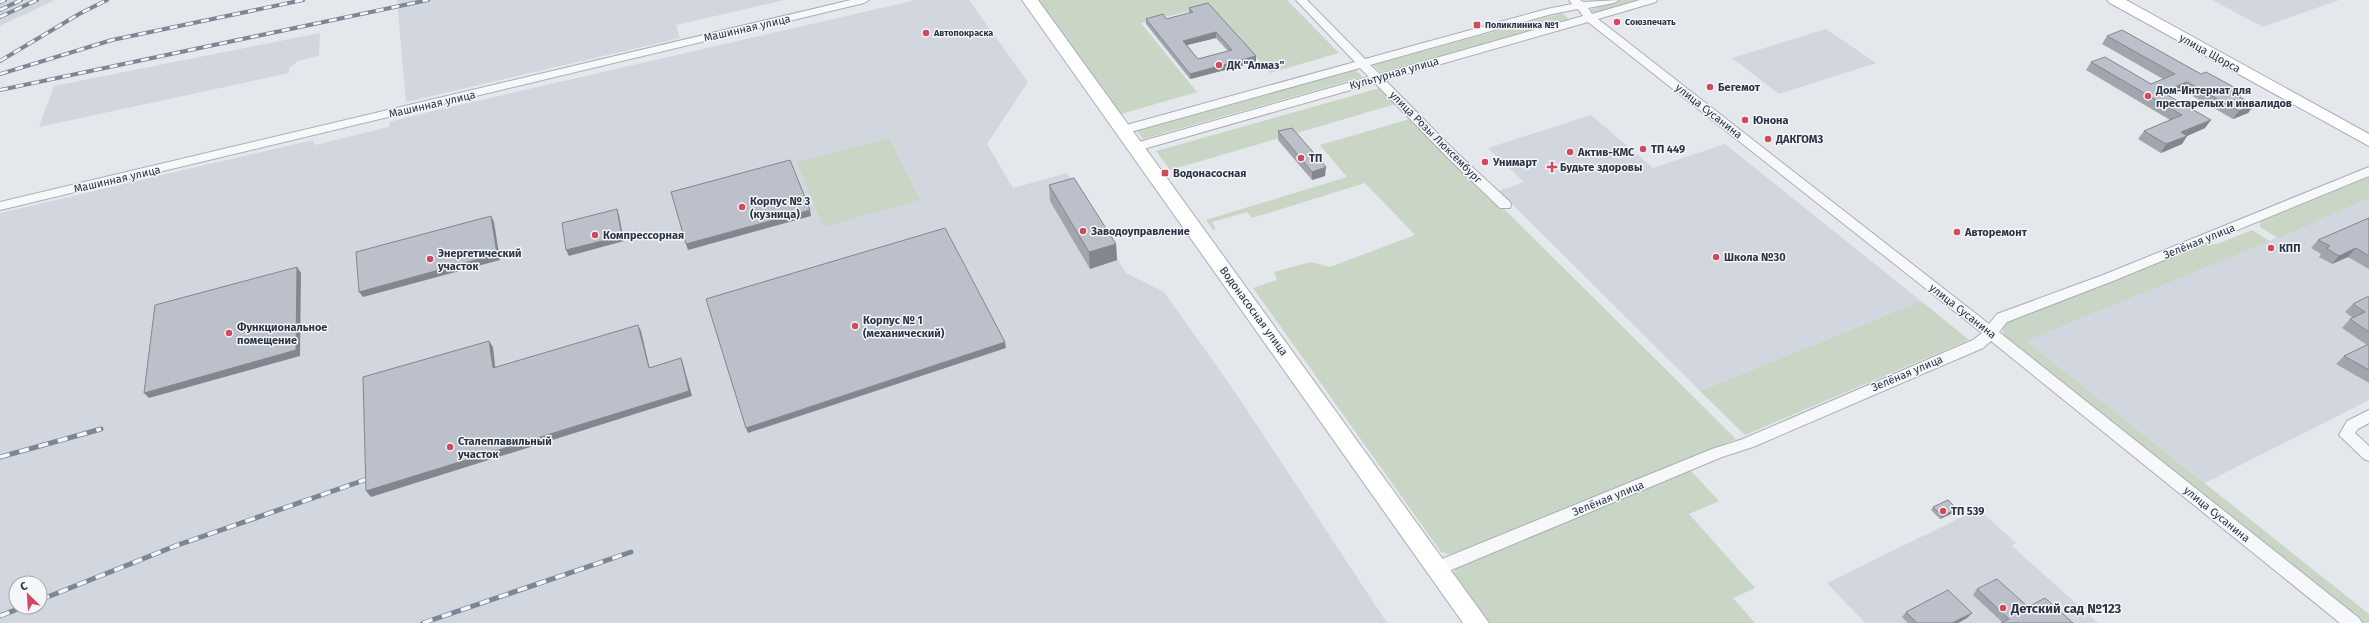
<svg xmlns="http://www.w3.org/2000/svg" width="2369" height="623" font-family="'Fira Sans',sans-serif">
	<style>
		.built { fill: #d2d6de; fill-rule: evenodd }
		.green { fill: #c9d6c5 }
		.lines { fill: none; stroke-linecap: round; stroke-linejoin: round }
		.street-casing { stroke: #a9aeb7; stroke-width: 2 }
		.secondary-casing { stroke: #a9aeb7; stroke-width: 2 }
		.street { fill: #f7f8fa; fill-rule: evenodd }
		.secondary { fill: #fff; fill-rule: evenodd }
		.rail-far1-casing { stroke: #7d8696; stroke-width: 4 }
		.rail-casing { stroke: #7d8696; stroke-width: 5 }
		.rail-far1 { stroke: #f4f6f9; stroke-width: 2.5; stroke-dasharray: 8; stroke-linecap: butt }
		.rail { stroke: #f4f6f9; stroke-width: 3.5; stroke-dasharray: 10; stroke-linecap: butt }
		.wall { fill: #a1a5ae; fill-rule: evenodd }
		.shaded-wall { fill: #83868d }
		.building { fill: #bbc0ca; stroke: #83868d; fill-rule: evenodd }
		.poi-dot { fill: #d1495b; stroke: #f4f6f9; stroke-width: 1.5 }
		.labels { text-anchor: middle; stroke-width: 3; stroke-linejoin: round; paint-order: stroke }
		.far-poi-label { font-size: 9px; font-weight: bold; fill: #2b3445; stroke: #f4f6f9; text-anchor: start }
		.street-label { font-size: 11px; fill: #2b3445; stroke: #f4f6f9 }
		.poi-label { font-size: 11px; font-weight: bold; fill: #2b3445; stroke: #f4f6f9; text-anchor: start }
		.near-poi-label { font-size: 13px; font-weight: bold; fill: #2b3445; stroke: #f4f6f9; text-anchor: start }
	</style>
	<rect width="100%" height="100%" fill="#e4e7ec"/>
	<!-- built -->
	<path class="built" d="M0,0H55L0,26Z
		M397,0H785L676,25L680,38L406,102Z
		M916,0H969L1028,82L987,144L1013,188L1067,173L1126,273L1164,292L1237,395L1387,623H0V213L313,140L315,145L389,127V122L429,112ZM16,583H40V607H16Z
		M2212,0H2339L2263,27Z
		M1826,29L1876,63L1779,94L1732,58Z
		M320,33L319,56L298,61L289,68V73L39,127L54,86Z
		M1591,115L1653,168L1725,144L1921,301L1700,391L1499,191L1524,182L1488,148Z
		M2369,198V400L2205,483L2025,341L2274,239Z
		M1978,509L2016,543L2012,546L2098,623H1865L1827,583Z"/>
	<!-- green -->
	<path class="green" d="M1038,0H1287L1339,53L1270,73L1210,6L1141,23L1197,92L1121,114Z
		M1622,0H1643L1596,13L1590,12L1591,9Z
		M1562,13L1570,20L1381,72L1373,65Z
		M1356,70L1363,77L1143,139L1137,131Z
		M1380,88L1396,104L1170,170L1156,151Z
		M1410,119L1492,202L1499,204L1736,439L1453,555L1441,552L1253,288L1277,280L1274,272L1311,262L1330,267L1415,235L1365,183L1252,218L1247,212L1212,222L1216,229L1213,230L1206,220L1347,177L1320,145Z
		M889,138L920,200L823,227L797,162Z
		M2369,177V198L2278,238L2260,227V221Z
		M2252,230L2270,241L2026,341L2369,614V623H2363L2004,337L2002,326L2007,322L2205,244H2217Z
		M1921,301L1969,340L1745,435L1700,391Z
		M1691,471L1719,501L1689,514L1755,588L1733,598L1755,623H1486L1452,575L1458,565Z"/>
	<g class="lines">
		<defs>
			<path id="street" d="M851,0H869L864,3L0,210V202Z
				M1296,0H1307L1365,59L1547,9L1572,4L1569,0H1580L1583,2L1619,0L1614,3L1588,8L1592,14L1640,0H1657L1656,2L1598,19L1989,324L1997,314L2103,275L2369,167V176L2113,281L2007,322L1999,332L2359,618L2362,623H2340L1991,341L1983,348L1753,447L1722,457L1444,573L1438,575L1432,573L1430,568L1432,563L1712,449L1743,439L1973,340L1982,333L1588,22L1385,80L1457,153L1510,202L1511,205L1510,208H1500L1449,159L1375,83L1140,150H1132L1130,147L1132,144L1369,77L1360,68L1127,133H1119L1117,130L1119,127L1355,62ZM1578,9L1583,16L1380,74L1370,65L1552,14Z
				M2369,410V423L2358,429L2355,433L2369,446V461L2364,459L2339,435L2347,421Z"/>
			<path id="secondary" d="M1022,0H1038L1489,623H1463Z
				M2107,0H2126L2369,134V146L2110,3Z"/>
		</defs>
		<!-- street casing -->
		<use href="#street" class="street-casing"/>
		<!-- secondary casing -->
		<use href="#secondary" class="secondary-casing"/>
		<!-- street -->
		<use href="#street" class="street"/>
		<!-- secondary -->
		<use href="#secondary" class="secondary"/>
		<defs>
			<path id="rail-far1" d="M0,2L5,0
				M0,10L21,0
				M0,17L37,0
				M0,61L79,14L107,0
				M0,74L112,40L303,0
				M0,90L428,0"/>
			<path id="rail" d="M0,457L101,429
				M40,600L175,546L376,476
				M0,616L23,607
				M423,623L631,552"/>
		</defs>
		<!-- rail-far1 casing -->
		<use href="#rail-far1" class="rail-far1-casing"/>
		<!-- rail casing -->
		<use href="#rail" class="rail-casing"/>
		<!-- rail-far1 -->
		<use href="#rail-far1" class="rail-far1"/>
		<!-- rail -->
		<use href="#rail" class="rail"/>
	</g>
	<!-- wall -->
	<path class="wall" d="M1189,8L1256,62L1190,79L1146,24V19H1166L1189,13ZM1216,38L1228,51L1198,59L1187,45Z
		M2107,36L2201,74L2243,92L2240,97L2254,105L2248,113L2233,119L2182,90L2168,95L2205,128L2187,136L2182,144L2161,153L2138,139L2144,131L2170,120L2086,70L2091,62L2151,84L2163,79L2102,44Z
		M1278,131L1325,176L1312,180L1278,140Z
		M1049,185L1116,244L1117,260L1090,269L1050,201Z
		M2369,218V269L2348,257L2332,264L2319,257L2321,254L2311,248L2318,240Z
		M2369,296V383L2336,364L2344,356L2367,345L2342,328L2350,319L2353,318L2345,312L2353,304Z
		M1933,507L1957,509L1955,512L1940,519L1931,510Z
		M1977,589L2028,607L2073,623L2002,622L1973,595Z
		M1906,612L1967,618L1958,623H1908L1902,617Z"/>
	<!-- shaded-wall -->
	<path class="shaded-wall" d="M1216,32V38L1183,46V41Z
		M1256,56V62L1190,79V74Z
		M2187,82L2182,90L2157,100L2162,92Z
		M2243,92L2237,101L2236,95Z
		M2254,105L2248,113L2233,119L2239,111Z
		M2211,120L2205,128L2187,136L2182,144L2161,153L2166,144L2181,132Z
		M1326,167L1325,176L1312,180V172Z
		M617,209L619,215L624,241L569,256L566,250Z
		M810,210L811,216L688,250L686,244Z
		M491,216L494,222L500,260L363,297L359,292Z
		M1116,244L1117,260L1090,269L1089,252Z
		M2356,248L2348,257L2332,264L2339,256Z
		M297,267L301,273L300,356L149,398L144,393Z
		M638,325L641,331L651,374L649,368Z
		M489,341L493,347L496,374L493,368Z
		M1005,342L1006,348L748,433L746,428Z
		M681,358L683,364L692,396L371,497L366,491Z
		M1957,509L1955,512L1940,519L1942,516Z
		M1972,613L1967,618L1958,623H1952Z"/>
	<!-- building -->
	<path class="building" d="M1208,3L1256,56L1190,74L1146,19L1163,14L1166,19L1193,12L1189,8ZM1216,32L1232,50L1198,59L1183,41Z
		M2122,30L2201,74L2206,72L2243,92L2236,95L2254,105L2239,111L2187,82L2162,92L2211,120L2181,132L2187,136L2166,144L2144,131L2182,115L2091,62L2105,57L2151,84L2175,74L2107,36Z
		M1292,128L1326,167L1312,172L1278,131Z
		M790,160L810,210L686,244L671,192Z
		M1074,178L1116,244L1089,252L1049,185Z
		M617,209L622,236L566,250L562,223Z
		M491,216L497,254L359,292L356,252Z
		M2369,218V256L2356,248L2339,256L2326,248L2330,246L2318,240Z
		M945,228L1005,342L746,428L706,299Z
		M297,267L296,350L144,393L155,305Z
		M2369,296V332L2350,319L2365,312L2353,304Z
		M638,325L649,368L681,358L689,391L366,491L363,377L489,341L493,368Z
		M2369,344V370L2344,356Z
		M1948,500L1957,509L1942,516L1933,507Z
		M1997,579L2028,607L2045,598L2073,623H2001L2009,619L1977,589Z
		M1948,590L1972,613L1952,623H1917L1906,612Z"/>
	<!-- markers -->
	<g class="poi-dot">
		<circle cx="1617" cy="22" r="4"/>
		<rect x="1473" y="21" width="8" height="8" rx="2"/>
		<circle cx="926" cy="33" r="4"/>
		<circle cx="1219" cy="65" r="4"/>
		<circle cx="1710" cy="87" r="4"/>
		<circle cx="2148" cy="96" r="4"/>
		<circle cx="1745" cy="120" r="4"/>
		<circle cx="1768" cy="139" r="4"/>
		<circle cx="1643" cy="149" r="4"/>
		<circle cx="1570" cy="152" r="4"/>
		<circle cx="1301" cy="158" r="4"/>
		<circle cx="1485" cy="162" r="4"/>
		<path d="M1550 161h4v4h4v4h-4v4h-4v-4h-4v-4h4z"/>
		<rect x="1161" y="169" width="8" height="8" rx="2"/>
		<circle cx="742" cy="207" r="4"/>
		<circle cx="1083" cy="231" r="4"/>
		<circle cx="1957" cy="232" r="4"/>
		<circle cx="595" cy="235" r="4"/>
		<circle cx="2271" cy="248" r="4"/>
		<circle cx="1716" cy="257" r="4"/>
		<circle cx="430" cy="259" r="4"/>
		<circle cx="855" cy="326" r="4"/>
		<circle cx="229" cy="333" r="4"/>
		<circle cx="450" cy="447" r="4"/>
		<circle cx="1943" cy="511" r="4"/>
		<circle cx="2003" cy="608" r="4"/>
	</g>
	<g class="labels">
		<!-- far-poi labels -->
		<g class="far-poi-label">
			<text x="1625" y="25">Союзпечать</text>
			<text x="1485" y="28">Поликлиника №1</text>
			<text x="934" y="36">Автопокраска</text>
		</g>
		<!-- street labels -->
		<g class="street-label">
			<text transform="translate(747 28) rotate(-13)" y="4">Машинная улица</text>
			<text transform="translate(2210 53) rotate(29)" y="4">улица Щорса</text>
			<text transform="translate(1394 73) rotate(-16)" y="4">Культурная улица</text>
			<text transform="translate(432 104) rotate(-13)" y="4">Машинная улица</text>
			<text transform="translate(1709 111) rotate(38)" y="4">улица Сусанина</text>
			<text transform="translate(1436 137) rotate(45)" y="4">улица Розы Люксембург</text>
			<text transform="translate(117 179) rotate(-13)" y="4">Машинная улица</text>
			<text transform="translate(2199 241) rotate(-22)" y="4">Зелёная улица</text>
			<text transform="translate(1254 311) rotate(54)" y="4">Водонасосная улица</text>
			<text transform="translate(1963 311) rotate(38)" y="4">улица Сусанина</text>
			<text transform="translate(1907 373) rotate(-23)" y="4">Зелёная улица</text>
			<text transform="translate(1608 498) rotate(-22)" y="4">Зелёная улица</text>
			<text transform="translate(2217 514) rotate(39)" y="4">улица Сусанина</text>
		</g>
		<!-- poi labels -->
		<g class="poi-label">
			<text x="1227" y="69">ДК "Алмаз"</text>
			<text x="1718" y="91">Бегемот</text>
			<text x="2156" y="94">Дом-Интернат для<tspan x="2156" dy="13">престарелых и инвалидов</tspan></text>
			<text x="1753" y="124">Юнона</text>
			<text x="1776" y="143">ДАКГОМЗ</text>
			<text x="1651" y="153">ТП 449</text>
			<text x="1578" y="156">Актив-КМС</text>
			<text x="1309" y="162">ТП</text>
			<text x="1493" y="166">Унимарт</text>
			<text x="1560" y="171">Будьте здоровы</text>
			<text x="1173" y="177">Водонасосная</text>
			<text x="750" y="205">Корпус № 3<tspan x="750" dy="13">(кузница)</tspan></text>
			<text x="1091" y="235">Заводоуправление</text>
			<text x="1965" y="236">Авторемонт</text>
			<text x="603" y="239">Компрессорная</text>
			<text x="2279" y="252">КПП</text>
			<text x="438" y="257">Энергетический<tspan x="438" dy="13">участок</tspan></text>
			<text x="1724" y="261">Школа №30</text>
			<text x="863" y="324">Корпус № 1<tspan x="863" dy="13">(механический)</tspan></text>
			<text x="237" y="331">Функциональное<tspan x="237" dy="13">помещение</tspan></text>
			<text x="458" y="445">Сталеплавильный<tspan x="458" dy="13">участок</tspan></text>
			<text x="1951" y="515">ТП 539</text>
		</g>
		<!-- near-poi labels -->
		<g class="near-poi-label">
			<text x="2011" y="613">Детский сад №123</text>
		</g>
	</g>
	<!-- north arrow -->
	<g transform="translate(28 595) rotate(335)"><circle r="19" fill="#f4f6f9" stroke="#a4a8b1"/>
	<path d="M0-3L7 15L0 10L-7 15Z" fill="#d1495b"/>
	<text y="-6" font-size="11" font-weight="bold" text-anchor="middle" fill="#2b3445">С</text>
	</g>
</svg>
